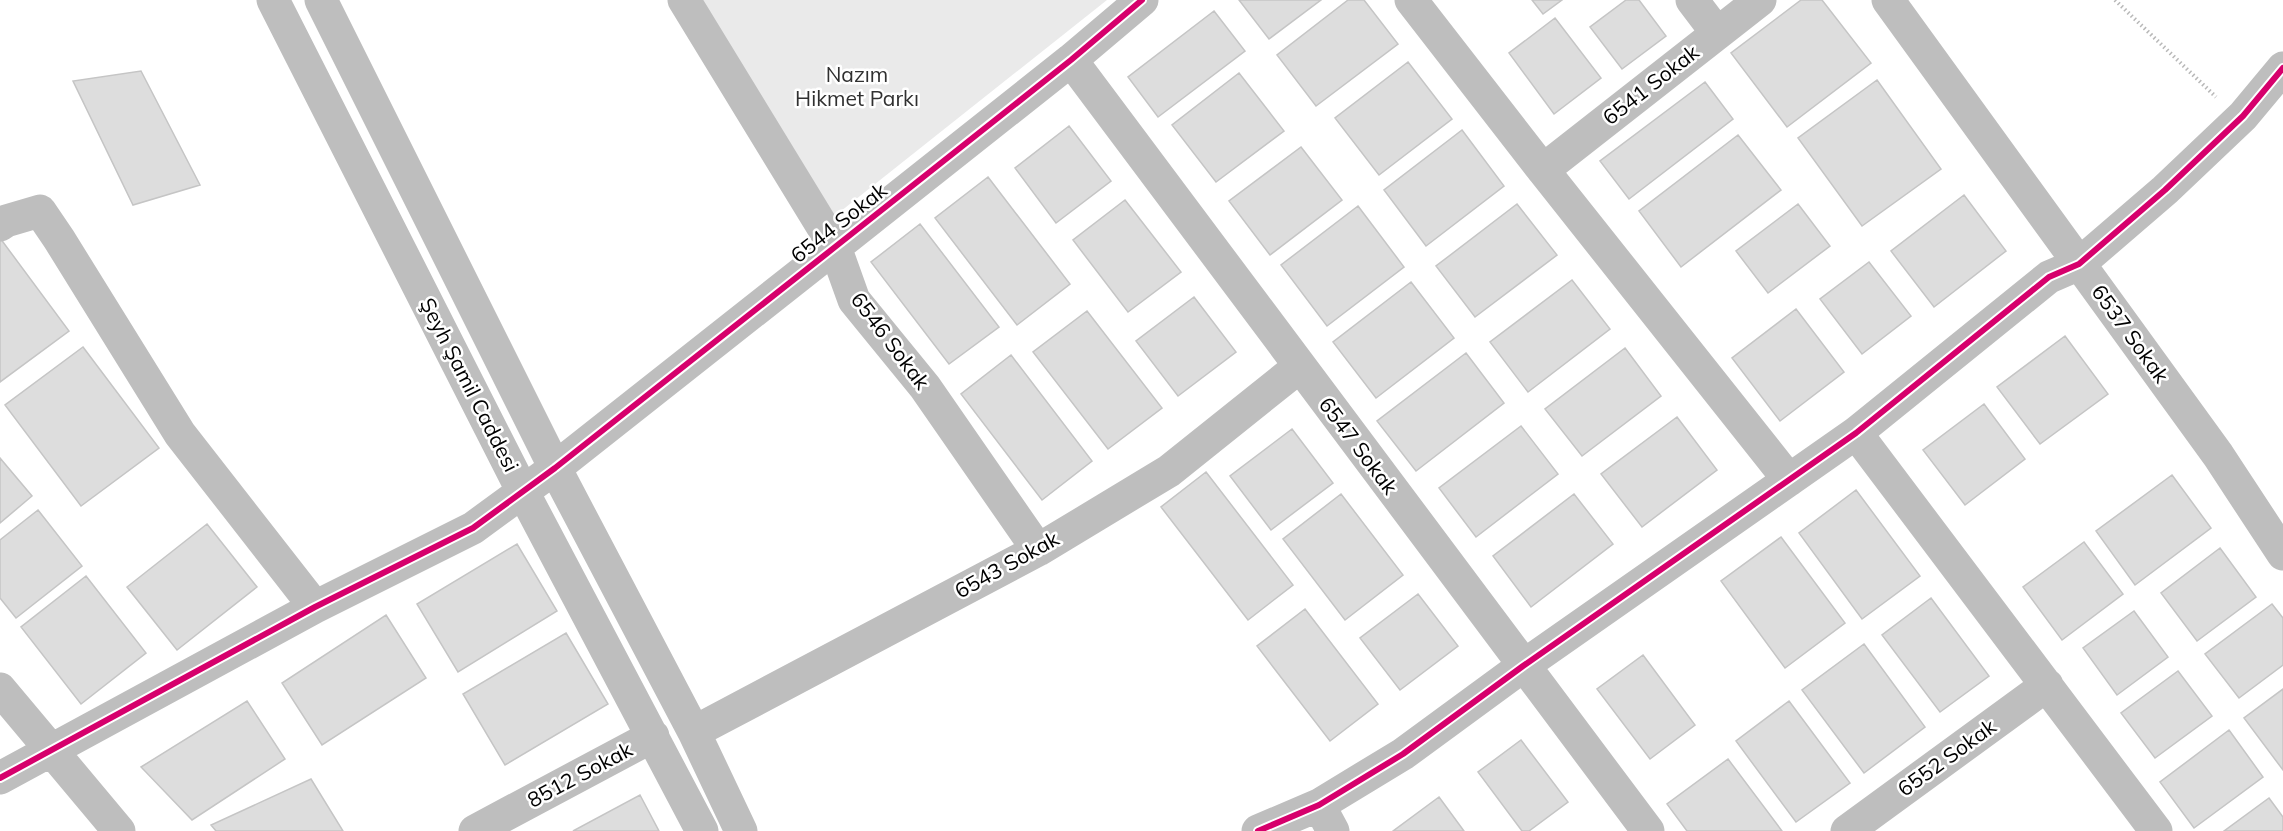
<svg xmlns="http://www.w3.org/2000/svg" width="2283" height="831" font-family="Mulish,sans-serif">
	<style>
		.green { fill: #eaeaea }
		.building { fill: #ddd; stroke: #c5c5c5; stroke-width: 1.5 }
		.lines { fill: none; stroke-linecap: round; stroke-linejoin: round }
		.path { stroke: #b8b8b8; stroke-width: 4; stroke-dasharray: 1.5 3; stroke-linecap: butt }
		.minor { stroke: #bebebe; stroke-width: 33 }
		.cycleway-casing { stroke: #fff; stroke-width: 10 }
		.cycleway { stroke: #d6006c; stroke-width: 6 }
		.labels { text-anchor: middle; stroke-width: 5; stroke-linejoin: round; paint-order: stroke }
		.park-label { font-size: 21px; fill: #303030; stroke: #fff }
		.street-label { font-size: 21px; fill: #000; stroke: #fff }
	</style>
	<rect width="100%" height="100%" fill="#fff"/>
	<!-- green -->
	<path class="green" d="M702,0H1107L831,219Z"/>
	<!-- building -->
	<path class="building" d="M1239,0H1321L1269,39Z
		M1348,0H1364L1398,44L1316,106L1277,55Z
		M1532,0H1562L1543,14Z
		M1626,0H1639L1666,36L1622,69L1590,27Z
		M1801,0H1822L1871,63L1787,127L1731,53Z
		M1214,11L1245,51L1158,117L1128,77Z
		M1555,18L1601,78L1554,114L1509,53Z
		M1408,62L1452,119L1379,175L1335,118Z
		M141,71L200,185L133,205L73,81Z
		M1239,73L1284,131L1216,182L1172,125Z
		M1877,80L1941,169L1862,226L1798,138Z
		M1705,82L1733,119L1629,199L1600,161Z
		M1069,126L1111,181L1056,223L1015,168Z
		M1462,130L1504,186L1426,246L1384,190Z
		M1738,135L1781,190L1681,267L1639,211Z
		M1301,147L1342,200L1270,255L1229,201Z
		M988,177L1070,284L1017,325L935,218Z
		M1964,195L2006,251L1934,307L1891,251Z
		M1125,200L1181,272L1128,312L1073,240Z
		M1517,204L1557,255L1475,317L1436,266Z
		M1798,204L1830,246L1768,293L1736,251Z
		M1358,206L1404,267L1327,326L1281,265Z
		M920,224L999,327L949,364L871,262Z
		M0,238L69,331L0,382Z
		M1869,262L1911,316L1862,354L1820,299Z
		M1572,280L1610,329L1528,392L1490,342Z
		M1411,282L1454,338L1376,398L1333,342Z
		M1194,297L1236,352L1178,396L1136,341Z
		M1796,309L1844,372L1780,421L1732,358Z
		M1087,311L1162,408L1108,449L1033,352Z
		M2065,336L2108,394L2040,444L1997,387Z
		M83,347L159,448L81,506L5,405Z
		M1625,348L1661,396L1582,456L1545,409Z
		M1466,353L1504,403L1416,471L1377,421Z
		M1011,355L1092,461L1042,500L961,394Z
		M1984,404L2025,459L1965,505L1923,450Z
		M1677,417L1717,470L1642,527L1601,474Z
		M1521,426L1558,474L1476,537L1439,488Z
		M1292,429L1333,483L1271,530L1230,476Z
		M0,458L32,496L0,523Z
		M1206,472L1293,585L1248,620L1161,507Z
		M2172,475L2211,528L2135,585L2096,531Z
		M1856,490L1920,576L1862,619L1799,533Z
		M1341,494L1403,575L1345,620L1283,539Z
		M1574,494L1613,544L1531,607L1493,556Z
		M38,510L82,566L16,618L0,598V540Z
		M207,524L257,587L177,650L127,587Z
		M1781,537L1845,623L1785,668L1721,581Z
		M2084,542L2123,594L2062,640L2023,587Z
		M517,544L557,611L458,672L417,604Z
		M2220,548L2256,597L2197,641L2161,593Z
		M86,576L146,653L81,704L21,627Z
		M1418,594L1458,646L1400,690L1360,638Z
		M1931,598L1989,676L1940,712L1882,635Z
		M2272,604L2283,618V665L2239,698L2205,654Z
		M1305,609L1378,704L1330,741L1257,646Z
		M2134,611L2168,657L2117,695L2083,648Z
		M386,615L426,678L322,745L282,683Z
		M566,633L608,704L505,765L463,694Z
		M1864,644L1925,727L1864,773L1802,690Z
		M1643,655L1695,725L1650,759L1597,689Z
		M2178,671L2212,716L2155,758L2121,713Z
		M2283,689V770L2244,718Z
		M247,701L285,759L192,820L141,767Z
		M1789,701L1850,783L1796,822L1736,741Z
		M2229,730L2263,777L2194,828L2160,782Z
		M1521,740L1568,802L1529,831H1522L1478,772Z
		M1728,759L1782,831H1687L1667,804Z
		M311,779L343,831H216L211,825Z
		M640,795L659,831H573Z
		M1439,797L1464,831H1393Z
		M2269,798L2283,817V831H2224Z"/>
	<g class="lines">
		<!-- path -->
		<path class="path" d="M2115,0L2216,97"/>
		<!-- minor -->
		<path class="minor" d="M273,0L523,492L702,831
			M321,0L555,468L694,732L741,831
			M684,0L835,247L854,300L925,387L1038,550
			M1411,0L1543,170L1789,480
			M1692,0L1717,33
			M1888,0L2218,455L2283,554
			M1071,60L1648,831
			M1543,170L1760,0
			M0,225L6,221L40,211L59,239L180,434L315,607
			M1856,433L2156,831
			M0,689L119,831
			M694,732L1038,550L1169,471L1299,367
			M0,778L315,607L473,528L555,468L835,247L1071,60L1142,0
			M1319,805L1333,831
			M475,831L653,736
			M1258,831L1319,805L1403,754L1523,666L1856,433L2049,277L2079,264L2165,190L2243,116L2283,68
			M1847,831L2047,685"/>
		<defs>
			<path id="cycleway" d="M0,778L315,607L473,528L555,468L835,247L1071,60L1142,0
				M1258,831L1319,805L1403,754L1523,666L1856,433L2049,277L2079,264L2165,190L2243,116L2283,68"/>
		</defs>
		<!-- cycleway casing -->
		<use href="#cycleway" class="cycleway-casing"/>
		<!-- cycleway -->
		<use href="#cycleway" class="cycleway"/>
	</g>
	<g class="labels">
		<!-- park labels -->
		<g class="park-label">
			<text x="857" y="82">Nazım<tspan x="857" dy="24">Hikmet Parkı</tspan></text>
		</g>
		<!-- street labels -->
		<g class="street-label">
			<text transform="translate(1651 85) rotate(-38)" y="7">6541 Sokak</text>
			<text transform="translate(839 223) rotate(-38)" y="7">6544 Sokak</text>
			<text transform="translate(2130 334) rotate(54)" y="7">6537 Sokak</text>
			<text transform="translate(890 341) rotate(53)" y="7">6546 Sokak</text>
			<text transform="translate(469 385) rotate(63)" y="7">Şeyh Şamil Caddesi</text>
			<text transform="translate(1358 446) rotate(53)" y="7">6547 Sokak</text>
			<text transform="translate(1007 565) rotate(-29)" y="7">6543 Sokak</text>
			<text transform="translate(1947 758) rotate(-36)" y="7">6552 Sokak</text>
			<text transform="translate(580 775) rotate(-28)" y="7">8512 Sokak</text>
		</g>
	</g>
</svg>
